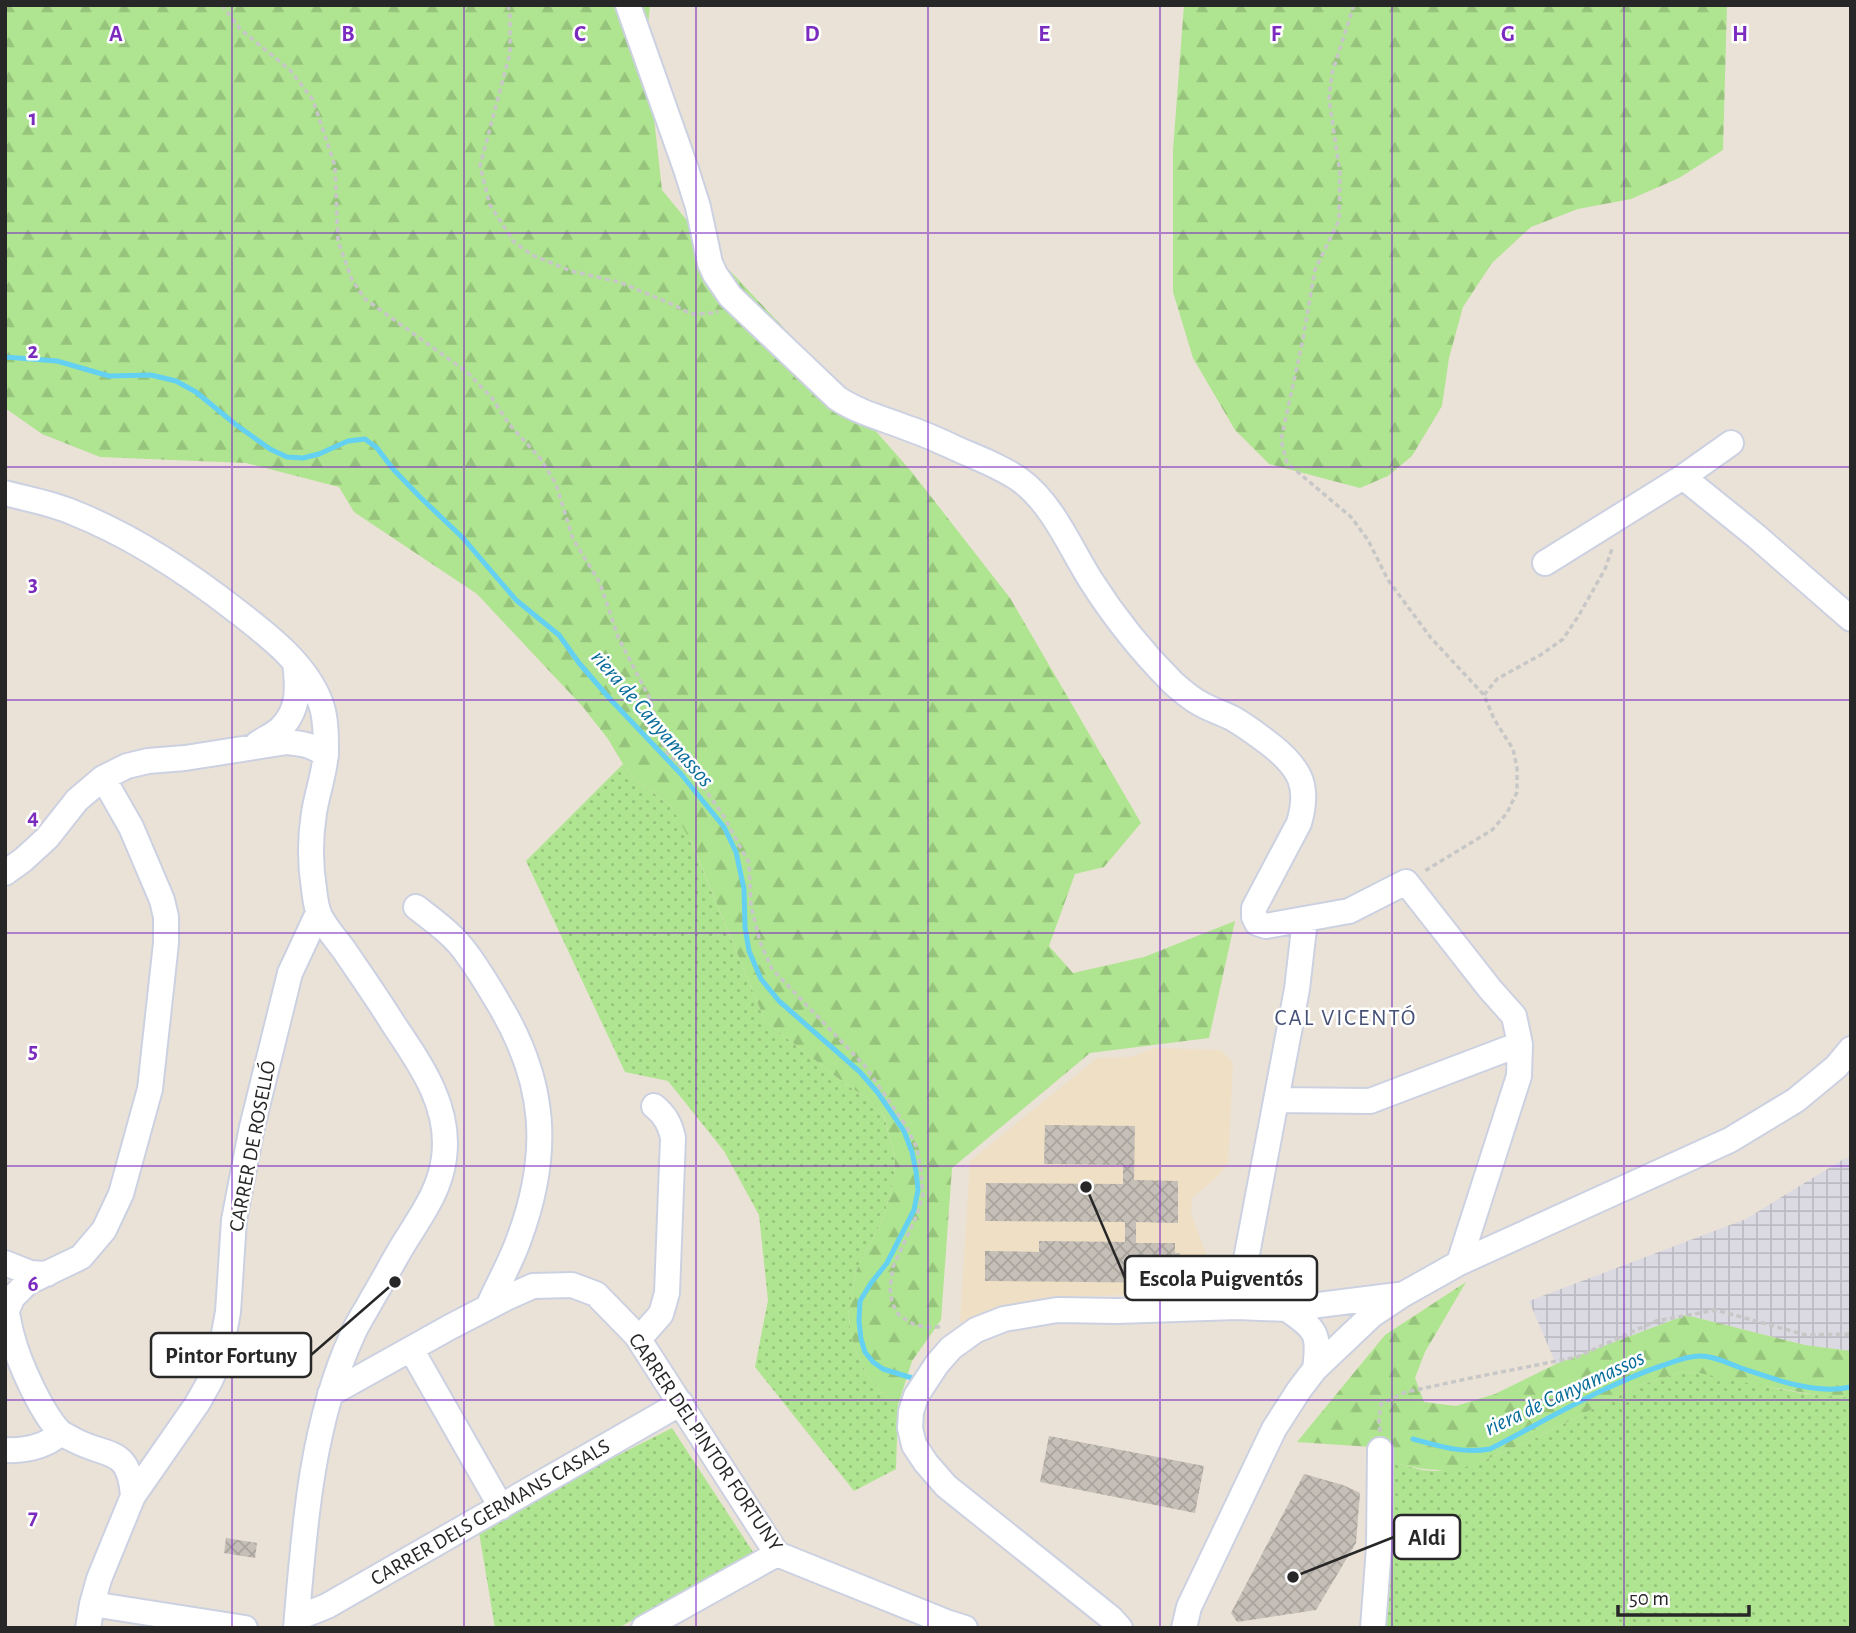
<svg xmlns="http://www.w3.org/2000/svg" width="1856" height="1633" font-family="'Alegreya Sans',sans-serif">
	<style>
		.industrial { fill: url(#industrial-grid) }
		.education { fill: #eedfc5 }
		.green { fill: url(#green-dots) }
		.forest { fill: url(#forest-firs) }
		.lines { fill: none; stroke-linecap: round; stroke-linejoin: round }
		.stream { stroke: #64d1f3; stroke-width: 5 }
		.building { fill: url(#building-cross-hatch) }
		.minor-casing { stroke: #ccd1e1; stroke-width: 28 }
		.path { stroke: #c7c7c7; stroke-width: 3.5; stroke-dasharray: 5 3.5; stroke-linecap: butt }
		.minor { stroke: #fff; stroke-width: 24 }
		.grid { fill: none; stroke: #7b2cbf; stroke-width: 2; stroke-opacity: 0.55 }
		.labels { text-anchor: middle; stroke-width: 5; stroke-linejoin: round; paint-order: stroke }
		.street-label { font-size: 21px; fill: #272727; stroke: #fff }
		.water-label { font-size: 23px; font-style: italic; fill: #086c9a; stroke: #fff }
		.neighbourhood-label { font-size: 23px; letter-spacing: 2px; fill: #465178; stroke: #fff }
		.grid-label { font-size: 23px; text-anchor: middle; font-weight: bold; fill: #7b2cbf; stroke: #fff; stroke-width: 5; stroke-linejoin: round; paint-order: stroke }
		.leader { fill: none; stroke: #272727; stroke-width: 2.5 }
		.callout-dot { fill: #272727; stroke: #fff; stroke-width: 2.5 }
		.callout { fill: #fff; stroke: #272727; stroke-width: 2.5 }
		.callout-label { font-size: 23px; text-anchor: middle; font-weight: bold; fill: #272727 }
	</style>
	<defs>
		<pattern id="industrial-grid" width="8" height="8" patternUnits="userSpaceOnUse" patternTransform="scale(1.75)"><rect width="8" height="8" fill="#dbd9e2"/><path d="M0 4h8M4 0v8" fill="none" stroke="#bcbac2"/></pattern>
		<pattern id="green-dots" width="8" height="8" patternUnits="userSpaceOnUse" patternTransform="scale(1.75)"><rect width="8" height="8" fill="#afe490"/><path d="M2 2h.1M6 6h.1" fill="none" stroke="#97c47c" stroke-width="1.8" stroke-linecap="round"/></pattern>
		<pattern id="forest-firs" width="22" height="20" patternUnits="userSpaceOnUse" patternTransform="scale(1.75)"><rect width="22" height="20" fill="#afe490"/><path d="M5 1l3.5 6h-7zM16 11l3.5 6h-7z" fill="#97c47c"/></pattern>
		<pattern id="building-cross-hatch" width="8" height="8" patternUnits="userSpaceOnUse" patternTransform="scale(1.75)"><rect width="8" height="8" fill="#c5bfb7"/><path d="M0 0l8 8M0 8l8-8" fill="none" stroke="#a9a49d"/></pattern>
	</defs>
	<rect width="100%" height="100%" fill="#ebe2d7"/>
	<!-- industrial -->
	<path class="industrial" d="M1851,1157V1351L1805,1345L1686,1315L1556,1364L1529,1301L1746,1219L1842,1160Z"/>
	<!-- education -->
	<path class="education" d="M1155,1048L1220,1050L1233,1062L1228,1164L1217,1177L1192,1198L1191,1213L1205,1251L1201,1292L1068,1297L1036,1300L1002,1306L960,1323L970,1161L1097,1058L1131,1057Z"/>
	<!-- green -->
	<path class="green" d="M623,764L637,781L670,805L687,832L765,1021L848,1086L866,1097L881,1111L885,1120L895,1158L894,1179L883,1219L857,1269L848,1313L853,1344L867,1375L882,1393L898,1405L896,1469L854,1491L755,1367L768,1300L759,1215L724,1151L668,1081L625,1072L526,861Z
		M1681,1372C1701,1372 1721,1377 1741,1381C1777,1389 1814,1397 1851,1397V1628H1383L1387,1461L1422,1470L1435,1471L1454,1469L1480,1462L1534,1439L1637,1386Z
		M672,1428L755,1555L618,1628H495L478,1526Z"/>
	<!-- forest -->
	<path class="forest" d="M5,5H650L646,46L662,190L717,257L796,341L911,471L1010,598L1141,823L1104,867L1075,874L1049,946L1073,973L1144,957L1235,921L1209,1038L1090,1053L952,1168L941,1320L912,1361L898,1405L882,1393L867,1375L853,1344L848,1313L857,1269L883,1219L894,1179L895,1158L885,1119L881,1111L866,1097L848,1086L765,1021L691,841L670,805L637,781L623,764L608,739L583,707L477,594L354,512L339,487L246,463L100,457L42,434L5,408Z
		M1184,5H1727L1723,150L1679,178L1631,199L1578,209L1531,227L1492,263L1463,307L1449,358L1442,406L1412,456L1388,476L1360,488L1269,464L1235,430L1193,358L1173,292V150Z
		M1466,1282L1425,1352L1415,1378L1424,1402L1456,1406L1495,1394L1556,1364L1686,1315L1805,1345L1851,1351V1397L1824,1396L1763,1386L1699,1373L1681,1372L1637,1386L1534,1439L1480,1462C1449,1476 1418,1469 1387,1461V1448L1297,1442L1385,1335Z"/>
	<g class="lines">
		<!-- stream -->
		<path class="stream" d="M5,357L57,361L109,376L151,375L176,381L196,392L235,424L270,449L287,457L303,458L319,454L348,441L365,439L377,448L393,469L421,498L463,538L516,600L559,635L579,663L611,700L681,774L724,827L736,852L744,889L745,927L749,951L761,979L779,1001L860,1072L878,1093L904,1131L912,1152L916,1171L918,1190L914,1210L887,1263L871,1283L860,1301L859,1321L861,1339L865,1352L873,1362L883,1369L912,1378
			M1413,1439C1439,1446 1463,1454 1490,1449C1545,1421 1606,1384 1664,1365C1675,1361 1688,1356 1700,1356C1714,1356 1728,1363 1741,1368C1774,1379 1815,1395 1851,1387"/>
	</g>
	<!-- building -->
	<path class="building" d="M1045,1125L1135,1126L1134,1180L1178,1181V1223L1136,1222V1243H1175V1253H1180L1179,1283L985,1281V1251L1039,1252V1241L1125,1242V1222L985,1221L986,1183L1123,1184V1165L1044,1164Z
		M1049,1436L1204,1466L1195,1513L1040,1482Z
		M1304,1474L1343,1485L1360,1493L1356,1543L1316,1610L1237,1622L1231,1613Z
		M226,1538L257,1543L255,1558L224,1553Z"/>
	<g class="lines">
		<defs>
			<path id="minor" d="M628,5L686,169L698,207L710,263L715,274L730,296L837,398C859,413 885,419 910,429C928,435 946,444 964,452C983,460 1003,468 1020,480C1052,503 1070,547 1090,579C1114,617 1141,651 1173,683C1182,691 1192,700 1203,705C1212,710 1222,713 1232,718C1246,726 1258,735 1271,745C1300,768 1310,786 1299,823L1254,908V917L1257,923L1266,926L1349,911L1406,882L1490,989L1514,1016L1520,1044L1519,1076L1459,1263
				M1683,477L1756,536L1851,619
				M5,493C27,499 51,503 72,512C133,536 187,572 238,612C269,636 307,665 321,704C326,718 326,736 326,752C325,772 317,793 314,813C310,838 310,864 314,889C315,898 316,908 320,916C326,928 336,939 344,950C361,975 378,999 394,1025C421,1065 451,1107 444,1158C440,1191 420,1217 403,1245C392,1263 383,1281 372,1299C366,1311 357,1323 352,1336C311,1425 304,1531 296,1628
				M1545,563L1683,477L1731,443
				M257,744C264,739 273,735 280,729C300,710 298,686 295,662
				M5,873L23,860L47,838L77,800L103,778L127,766L148,761L185,758L287,742C305,744 313,745 326,756
				M416,907C434,921 454,935 467,954C479,970 489,987 499,1004C546,1082 551,1153 519,1239C511,1262 498,1284 488,1307
				M1276,1100L1370,1101L1520,1044
				M5,1263L30,1273L47,1274
				M5,1305C8,1315 9,1326 12,1336C19,1363 41,1412 60,1432C64,1435 69,1437 74,1440C108,1458 129,1446 133,1496
				M1237,1307L1297,989L1305,920
				M1287,1309C1316,1330 1320,1332 1315,1369
				M7,1310L13,1297L27,1283L81,1257L104,1230L121,1194L150,1089L166,943V917L162,900L131,827L103,778
				M639,1339L661,1314L667,1293L673,1138C670,1124 665,1115 654,1106
				M411,1349L501,1507
				M330,1394L450,1327L506,1298L533,1286L572,1285L596,1294L636,1335L777,1554L946,1622L965,1628
				M5,1450C26,1451 45,1447 61,1433
				M92,1604L245,1628
				M297,1618L327,1606L681,1403
				M88,1628L92,1604L99,1579L133,1496L197,1404L210,1381L219,1360L228,1312L234,1220L252,1127L290,973L318,913
				M644,1628L777,1554
				M1120,1628L1111,1618L946,1486L926,1463L914,1445L910,1428L911,1412L916,1396L937,1364L951,1348L976,1330L1004,1319L1057,1310L1117,1311L1237,1307L1287,1309L1398,1295
				M1184,1628L1189,1607L1274,1429L1299,1390L1315,1369L1372,1315L1402,1295L1459,1263L1730,1140L1796,1100L1836,1067L1851,1049
				M1373,1628L1379,1547L1380,1450"/>
		</defs>
		<!-- minor casing -->
		<use href="#minor" class="minor-casing"/>
		<!-- path -->
		<path class="path" d="M222,5L240,29L290,70L313,100L335,166L338,241L352,280L365,299L467,372L492,398L509,424L540,458L556,484L573,539L600,583L618,637L651,701L659,734L668,754L702,785L723,815L749,863L751,906L760,942L772,969L865,1066L906,1126L917,1148L921,1170L923,1195L917,1215L893,1267L890,1288L892,1303L899,1315L913,1324L925,1327H943
			M508,5L510,16V53L480,166L490,205L514,242L532,255L571,271L619,282L674,305L691,314L716,313L718,311
			M1354,5L1332,73L1329,99L1340,173L1339,220L1315,270L1302,344L1281,440L1287,463L1351,517L1368,540L1388,580L1431,638L1484,695L1494,719L1513,749L1517,768V792L1507,813L1492,830L1423,872
			M1484,695L1497,679L1542,654L1563,639L1579,615L1605,569L1613,546
			M1380,1432L1379,1419L1381,1404L1406,1392L1476,1377L1577,1357L1656,1321L1716,1310L1806,1335L1851,1334"/>
		<!-- minor -->
		<use href="#minor" class="minor"/>
	</g>
	<!-- grid -->
	<path class="grid" d="M232,5V1628M464,5V1628M696,5V1628M928,5V1628M1160,5V1628M1392,5V1628M1624,5V1628M5,233H1851M5,467H1851M5,700H1851M5,933H1851M5,1166H1851M5,1400H1851"/>
	<g class="labels">
		<!-- street labels -->
		<g class="street-label">
			<text transform="translate(252 1146) rotate(-79)" y="7">CARRER DE ROSELLÓ</text>
			<text transform="translate(706 1442) rotate(56)" y="7">CARRER DEL PINTOR FORTUNY</text>
			<text transform="translate(490 1512) rotate(-30)" y="7">CARRER DELS GERMANS CASALS</text>
		</g>
		<!-- water labels -->
		<g class="water-label">
			<text transform="translate(653 718) rotate(49)" y="8">riera de Canyamassos</text>
			<text transform="translate(1564 1392) rotate(-25)" y="8">riera de Canyamassos</text>
		</g>
		<!-- neighbourhood labels -->
		<g class="neighbourhood-label">
			<text x="1346" y="1025">CAL VICENTÓ</text>
		</g>
	</g>
	<g class="grid-label">
		<text x="116" y="41">A</text>
		<text x="348" y="41">B</text>
		<text x="580" y="41">C</text>
		<text x="812" y="41">D</text>
		<text x="1044" y="41">E</text>
		<text x="1276" y="41">F</text>
		<text x="1508" y="41">G</text>
		<text x="1740" y="41">H</text>
		<text x="33" y="125">1</text>
		<text x="33" y="358">2</text>
		<text x="33" y="591">3</text>
		<text x="33" y="824">4</text>
		<text x="33" y="1058">5</text>
		<text x="33" y="1291">6</text>
		<text x="33" y="1524">7</text>
	</g>
	<!-- callouts -->
	<path class="leader" d="M1086 1187L1125 1278M395 1282L311 1355M1293 1577L1394 1537"/>
	<g class="callout-dot">
		<circle cx="1086" cy="1187" r="7"/>
		<circle cx="395" cy="1282" r="7"/>
		<circle cx="1293" cy="1577" r="7"/>
	</g>
	<g class="callout">
		<rect x="1125" y="1256" width="192" height="44" rx="7"/>
		<rect x="151" y="1333" width="160" height="44" rx="7"/>
		<rect x="1394" y="1515" width="66" height="44" rx="7"/>
	</g>
	<g class="callout-label">
		<text x="1221" y="1286">Escola Puigventós</text>
		<text x="231" y="1363">Pintor Fortuny</text>
		<text x="1427" y="1545">Aldi</text>
	</g>
	<!-- border -->
	<rect width="1856" height="1633" fill="none" stroke="#272727" stroke-width="14"/>
	<!-- scale -->
	<path d="M1618 1605v10h131v-10" fill="none" stroke="#272727" stroke-width="3.5"/>
	<text x="1629" y="1605" font-size="21" fill="#272727" stroke="#ffffff" stroke-width="5" paint-order="stroke">50 m</text>
</svg>
